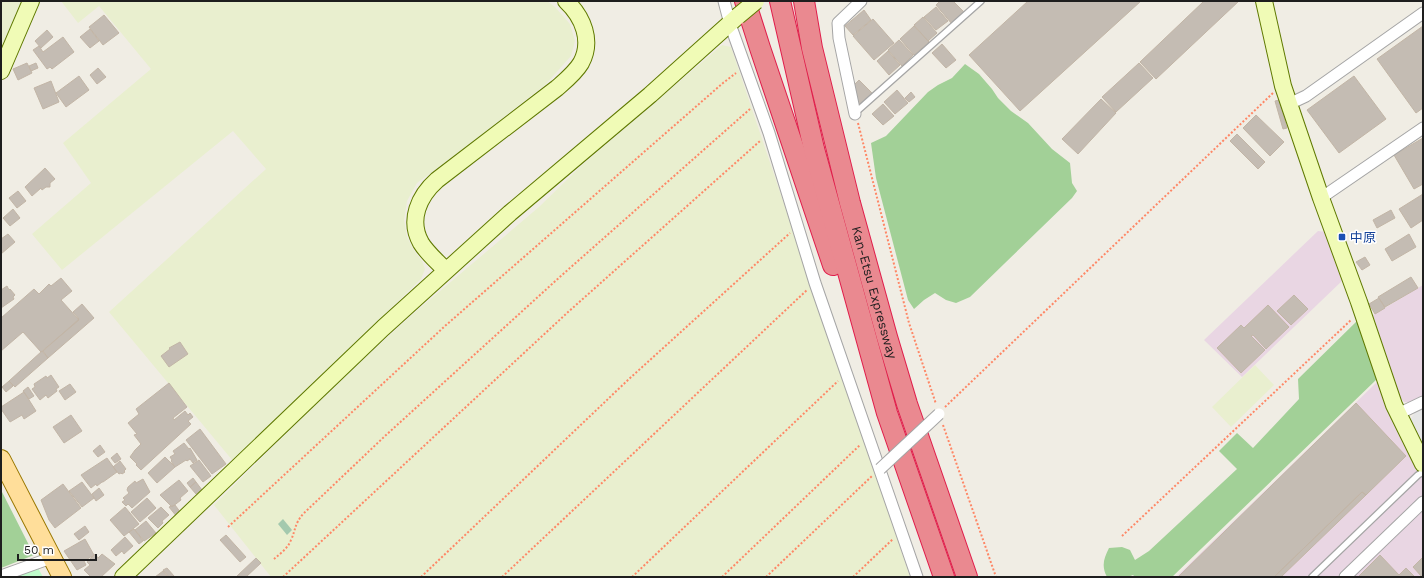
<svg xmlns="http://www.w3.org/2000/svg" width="1424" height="578" font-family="'Work Sans','Noto Sans JP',sans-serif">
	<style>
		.industrial { fill: #e9d6e3 }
		.farmland { fill: #e9efcf }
		.forest { fill: #a2d097 }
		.cemetery { fill: #a4c9ae }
		.park { fill: #bffbcb }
		.parking { fill: #e6e6e6 }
		.building { fill: #c4bcb3; stroke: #c2b5a6 }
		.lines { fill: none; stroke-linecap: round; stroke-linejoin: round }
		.lane-casing { stroke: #a5a5a5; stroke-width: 8 }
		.street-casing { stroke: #a5a5a5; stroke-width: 13 }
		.secondary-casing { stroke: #5f7901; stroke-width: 18 }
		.primary-casing { stroke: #970; stroke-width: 20 }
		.highway-casing { stroke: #e01e4b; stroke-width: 22 }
		.path { stroke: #fe8766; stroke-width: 2; stroke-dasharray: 2 2; stroke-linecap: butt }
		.lane { stroke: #fff; stroke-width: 5.5 }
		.street { stroke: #fff; stroke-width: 11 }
		.secondary { stroke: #f0fbb6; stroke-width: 16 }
		.primary { stroke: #ffde9a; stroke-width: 18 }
		.highway { stroke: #ea8990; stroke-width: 20 }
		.street-bridge-casing { stroke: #a5a5a5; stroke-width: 13; stroke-linecap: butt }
		.secondary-bridge-casing { stroke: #5f7901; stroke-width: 18; stroke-linecap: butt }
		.street-bridge { stroke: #fff; stroke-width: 11 }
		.secondary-bridge { stroke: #f0fbb6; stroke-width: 16 }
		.transit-dot { fill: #1a4fb4; stroke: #fff; stroke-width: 1.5 }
		.labels { text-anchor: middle; stroke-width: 3; stroke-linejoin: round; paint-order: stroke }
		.transit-label { font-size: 13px; fill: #164399; stroke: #fff; text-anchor: start }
		.street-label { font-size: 13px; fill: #1e1e1e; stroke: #fff }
	</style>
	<rect width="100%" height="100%" fill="#f0ede4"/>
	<!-- industrial -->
	<path class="industrial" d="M1318,231L1326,232L1344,279L1242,377L1204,340Z
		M1423,285V395L1410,402H1404L1400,397L1373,315Z
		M1378,381L1387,410L1423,477V496L1339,577H1176Z
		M1423,509V577H1352Z"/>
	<!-- farmland -->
	<path class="farmland" d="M1,1H22L1,51Z
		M61,1H547L555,7L570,24L575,41L571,56L545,85L459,152L417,183L407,201L404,220L407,237L415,252L422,261L425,269L421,279L233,461L109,312L266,169L233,131L62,270L32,234L91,183L63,143L151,69L99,6L78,23Z
		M722,45L731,47L910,577H271L214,505L348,373L413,314L539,207L581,166Z
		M1255,365L1274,385L1231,427L1212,407Z"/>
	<!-- forest -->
	<path class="forest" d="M965,64L979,74L992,89L998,98L1011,111L1028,123L1052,149L1070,163L1072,183L1077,191L1072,198L970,297L956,303L946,300L935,293L924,300L914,309L908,300L876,178L871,143L886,136L928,92L938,85L952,78Z
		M1358,320L1377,379L1172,577H1135L1133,575L1128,577H1107C1101,566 1104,558 1109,548L1122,547L1130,550L1135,560L1149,551L1237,469L1219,451L1237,433L1253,448L1299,399L1298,379Z
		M1,490L34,555L1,568Z"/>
	<!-- cemetery -->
	<path class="cemetery" d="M283,519L292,530L287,535L278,524Z"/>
	<!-- park -->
	<path class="park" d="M38,568L43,577H14Z"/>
	<!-- parking -->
	<path class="parking" d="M1423,407V443L1412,425L1411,419L1415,412Z"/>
	<!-- building -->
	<path class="building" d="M940,1H953L964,12L952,24L936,5Z
		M1028,1H1141L1020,111L969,55Z
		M1204,1H1239L1156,79L1140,62Z
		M936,7L948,21L936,30L924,17Z
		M864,10L871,20L853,35L845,26Z
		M104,15L119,33L103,45L89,27Z
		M923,17L937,33L928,41L914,25Z
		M873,19L894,43L874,60L853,36Z
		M914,26L929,42L914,55L900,39Z
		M1423,26V108L1416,113L1377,59Z
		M90,29L99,41L90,48L80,37Z
		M47,30L53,37L41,48L35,41Z
		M63,37L74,52L52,69L50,67L47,69L33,50L39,46L43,52Z
		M899,40L913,55L902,66L888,50Z
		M942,44L956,60L946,68L932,53Z
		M888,51L900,65L889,75L877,61Z
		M27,63L32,73L18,80L13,69Z
		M36,63L38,68L31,71L29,66Z
		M1139,63L1153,78L1116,112L1102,97Z
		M98,68L106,77L97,84L90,75Z
		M79,76L89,90L66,107L56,93Z
		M1354,76L1386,119L1339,153L1307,110Z
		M859,80L873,94L861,105L857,101L853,86Z
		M51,81L59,102L43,109L34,88Z
		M897,90L908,103L895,114L884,102Z
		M911,92L915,97L909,102L905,98Z
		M1101,99L1116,113L1078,154L1062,139Z
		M1279,100L1287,128L1283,129L1275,101Z
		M883,104L894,116L883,125L872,114Z
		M1256,115L1284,142L1270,156L1243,128Z
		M1237,134L1265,162L1258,169L1230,141Z
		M1423,138V184L1414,189L1394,155Z
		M45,168L55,179L50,183V187H46L42,190L41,188L32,196L25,187Z
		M18,191L26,201L17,208L9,198Z
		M1423,194V220L1411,228L1399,209Z
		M13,209L20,218L10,226L3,218Z
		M1391,210L1395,218L1377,228L1373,220Z
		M8,234L15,242L1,254V239Z
		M1409,234L1416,247L1392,261L1385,249Z
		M1365,257L1370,265L1362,270L1356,262Z
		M1411,277L1418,288L1385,307L1378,297Z
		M61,278L72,291L61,300L79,320L41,352L23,332L1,351V318L34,289L39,294L49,284L51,286Z
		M7,286L9,290L10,289L15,295L13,297L14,299L1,308V290Z
		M1294,295L1308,309L1291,325L1277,311Z
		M1379,298L1385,308L1375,314L1369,304Z
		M82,304L94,318L48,358L43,351L79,319L73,312Z
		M1268,305L1289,327L1266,349L1253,335L1251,336L1265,350L1241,373L1217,348L1241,325L1244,328Z
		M180,342L188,354L169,367L161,356L170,349L169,348Z
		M42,351L48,358L15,387L9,381Z
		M51,375L59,387L56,389L57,391L48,398L46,395L40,400L32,389L35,387L34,384L46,376L47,378Z
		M9,381L13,386L6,392L2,387Z
		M169,383L187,407L173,418L174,420L185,411L188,415L190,413L193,417L188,421L191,424L141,470L136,465L137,464L130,457L135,450L141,444L134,435L137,434L128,423L139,414L136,409Z
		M70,384L76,392L65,400L59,391Z
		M28,387L34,396L29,399L23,391Z
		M24,392L36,411L24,419L22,415L10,422L1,409V407Z
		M1356,403L1406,456L1366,495L1362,492L1274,577H1178Z
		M71,415L82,431L64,443L53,427Z
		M200,429L226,464L212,474L186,440Z
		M184,443L189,449L190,448L197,460L193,463L190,459L187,461L186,460L175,467L171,461L172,460L170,457L175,454L173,451Z
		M100,445L105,452L98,457L93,451Z
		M117,453L121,459L115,463L111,458Z
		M165,457L175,467L157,483L148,473Z
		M107,458L117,472L103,482H102L97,486L96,484L91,488L81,475Z
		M199,460L211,476L203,482L190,466Z
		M120,461L126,469L124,471L125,472L122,474L121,473L119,474L113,467Z
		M193,478L196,482L190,487L187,483Z
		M143,479L150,492L132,508L128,504L126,506L122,502L125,500L123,498L129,493L127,490L128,487L135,481L136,483Z
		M179,480L188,491L180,498L181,500L172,507L160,495Z
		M82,482L94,498L82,507L69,491Z
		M196,482L202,490L196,494L190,487Z
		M63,484L81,508L55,528L49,520L41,500Z
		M99,488L104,495L96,501L92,494Z
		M1362,492L1366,495L1281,577H1274Z
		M147,498L156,508L140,522L131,512Z
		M175,505L181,513L177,517L169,507Z
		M125,507L139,524L124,536L110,520Z
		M161,507L169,515L162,521L163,523L158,528L148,518Z
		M146,521L156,533L144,541L135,530Z
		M85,526L89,532L79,540L74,534Z
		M134,529L143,541L139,544L129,532Z
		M226,535L246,557L240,562L220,540Z
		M125,537L133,546L124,554L122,551L116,556L111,550Z
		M85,539L94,555L84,561L86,565L77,570L64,551Z
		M95,554L98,558L102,554L115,564L101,577H91L84,570L90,565L87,562Z
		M1380,555L1399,575L1406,568L1415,577H1358Z
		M1423,557V577H1422L1413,567Z
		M256,558L261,563L246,577H238L237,576Z
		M167,568L174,576L172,577H169L163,570Z
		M163,571L168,577H155Z"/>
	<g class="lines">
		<defs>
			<path id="lane" d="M855,113L981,1
				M1312,577L1418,475L1423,472"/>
			<path id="street" d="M724,1L730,24L769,133L815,283L917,577
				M1289,104L1306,96L1423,13
				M855,114L839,38L838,23L861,1
				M1321,198L1423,128
				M1398,414L1423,402
				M1,576L51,558
				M1345,577L1423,502"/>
			<path id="secondary" d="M1264,1L1283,86L1321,198L1359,302L1394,405L1423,464
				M1,71L31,1
				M446,271C438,262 427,253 421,243C408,220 419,196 437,180L557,88C565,81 575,73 581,63C593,41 583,17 566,1
				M123,577L383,328L510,213L650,95L738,16"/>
			<path id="primary" d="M1,459L62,577"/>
			<g id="highway">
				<path d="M745,1L760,48L833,265"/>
				<path d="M780,1L814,149L887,413L944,577"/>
				<path id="s1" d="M804,1L812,48L850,203L887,337L907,404L967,577"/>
			</g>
		</defs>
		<!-- lane casing -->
		<use href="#lane" class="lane-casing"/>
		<!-- street casing -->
		<use href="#street" class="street-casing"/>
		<!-- secondary casing -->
		<use href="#secondary" class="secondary-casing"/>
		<!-- primary casing -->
		<use href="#primary" class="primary-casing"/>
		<!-- highway casing -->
		<use href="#highway" class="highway-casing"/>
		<!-- path -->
		<path class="path" d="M858,123L909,323L936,404
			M945,407L1273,93
			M943,425L996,577
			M228,527L445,326L723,83L736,73
			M1122,536L1351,320
			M274,559C280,554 288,548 291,540C296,529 294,525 303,514L385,436L562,275L750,109
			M283,577L567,313L760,141
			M421,577L629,379L790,233
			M502,577L807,290
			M632,577L838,381
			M722,577L860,445
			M766,577L872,476
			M853,577L893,539"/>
		<!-- lane -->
		<use href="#lane" class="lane"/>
		<!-- street -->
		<use href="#street" class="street"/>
		<!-- secondary -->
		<use href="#secondary" class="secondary"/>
		<!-- primary -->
		<use href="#primary" class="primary"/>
		<!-- highway -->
		<use href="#highway" class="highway"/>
		<defs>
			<path id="street-bridge" d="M880,469L939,414"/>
			<path id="secondary-bridge" d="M738,16L756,1"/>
		</defs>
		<!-- street-bridge casing -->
		<use href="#street-bridge" class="street-bridge-casing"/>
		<!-- secondary-bridge casing -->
		<use href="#secondary-bridge" class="secondary-bridge-casing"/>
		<!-- street-bridge -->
		<use href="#street-bridge" class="street-bridge"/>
		<!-- secondary-bridge -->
		<use href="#secondary-bridge" class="secondary-bridge"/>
	</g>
	<!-- markers -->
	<rect class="transit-dot" x="1338" y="233" width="8" height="8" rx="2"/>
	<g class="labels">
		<!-- transit labels -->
		<g class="transit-label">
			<text x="1350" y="242">中原</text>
		</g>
		<!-- street labels -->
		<g class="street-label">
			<text dy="5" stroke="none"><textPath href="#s1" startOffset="300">Kan-Etsu Expressway</textPath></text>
		</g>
	</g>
	<!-- border -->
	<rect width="1424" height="578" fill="none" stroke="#1e1e1e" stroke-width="4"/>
	<!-- scale -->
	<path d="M18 554v6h78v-6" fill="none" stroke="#1e1e1e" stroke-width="2"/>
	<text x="24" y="554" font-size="12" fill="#1e1e1e" stroke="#ffffff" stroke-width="3" paint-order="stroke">50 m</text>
</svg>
